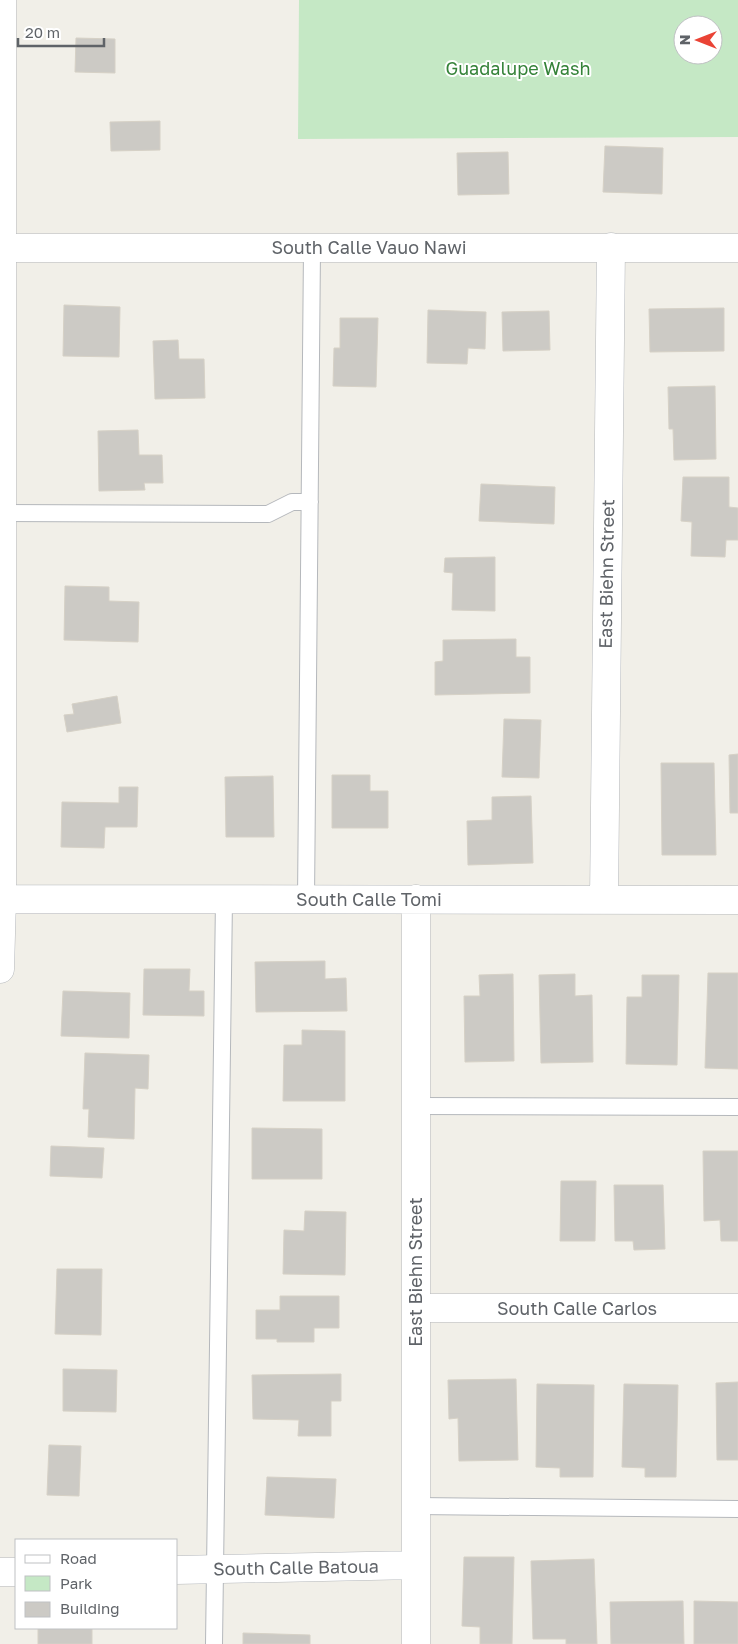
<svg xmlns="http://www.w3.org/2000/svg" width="738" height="1644" font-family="'Golos Text',sans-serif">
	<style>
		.green { fill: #c5e8c5; fill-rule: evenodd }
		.building { fill: #cccac5; stroke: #d6d1c6 }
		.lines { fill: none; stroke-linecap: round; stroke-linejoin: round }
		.lane-casing { stroke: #b5b8bc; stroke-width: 18 }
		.street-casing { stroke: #b5b8bc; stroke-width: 29 }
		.lane { stroke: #fff; stroke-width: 16 }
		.street { stroke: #fff; stroke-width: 28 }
		.labels { text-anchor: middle; stroke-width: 4; stroke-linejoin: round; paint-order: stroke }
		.park-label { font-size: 18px; fill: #348238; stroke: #fff }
		.street-label { font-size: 18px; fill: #5f6368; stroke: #fff }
	</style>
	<rect width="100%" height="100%" fill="#f1efe8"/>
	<!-- green -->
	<path class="green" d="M299,0H738V137L298,139ZM683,25H713V55H683Z"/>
	<!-- building -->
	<path class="building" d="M76,38L115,39V73L75,72Z
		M160,121V150L111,151L110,122Z
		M605,146L663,148L662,194L603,192Z
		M508,152L509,194L458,195L457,153Z
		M64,305L120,307L119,357L63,356Z
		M724,308V351L650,352L649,309Z
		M428,310L486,312L485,349L468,348L467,364L427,363Z
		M549,311L550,350L503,351L502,312Z
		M340,318H378L376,387L333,386L334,348H340Z
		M178,340L179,359H204L205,398L155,399L153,341Z
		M715,386L716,459L674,460L673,429H669L668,387Z
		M138,430L139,455H162L163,483H144L145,490L99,491L98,431Z
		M683,477H729V507L738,508V540H726L725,557L691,556L692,522L681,521Z
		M481,484L555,487L554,524L479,521Z
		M495,557V611L452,610L453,573L444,572L445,558Z
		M65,586L109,587V601L139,602L138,642L64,640Z
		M516,639V657H530V693L435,695V662L443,661V640Z
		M117,696L121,723L67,732L64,715L74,714L72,704Z
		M504,719L541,720L539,778L502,777Z
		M738,754V813H730L729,755Z
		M661,763H714L716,855H662Z
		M332,775H370V791H388V828H332Z
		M273,776L274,837H226L225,777Z
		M119,787H138L137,827H105L104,848L61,847L62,802L119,803Z
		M531,796L533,863L468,865L467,821L492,820V797Z
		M325,961V979L346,978L347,1011L256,1012L255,962Z
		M144,969H190L189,991H204V1016L143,1015Z
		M708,973H738V1069L705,1068Z
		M513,974L514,1061L465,1062L464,996H480L479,975Z
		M575,974V996L592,995L593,1062L541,1063L539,975Z
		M642,975H679L677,1065L626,1064L627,997H642Z
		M63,991L130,993L129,1038L61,1036Z
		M302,1030L345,1031V1101H283L284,1045H302Z
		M85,1053L149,1055L148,1089L135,1088L134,1139L88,1137L89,1109H83Z
		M252,1128L322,1129V1179H252Z
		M51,1146L104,1148L102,1178L50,1176Z
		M703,1151H738V1241H721L720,1220L704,1221Z
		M561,1181H596L595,1241H560Z
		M614,1185H663L665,1249L634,1250L633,1241H615Z
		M305,1211L346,1212L345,1275L283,1274L284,1230L304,1231Z
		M57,1269H102L101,1335L55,1334Z
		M280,1296H339V1328H314V1342H277V1339H256V1310H280Z
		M63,1369L117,1370L116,1412L63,1411Z
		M341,1374V1401H331V1436H298L299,1420L253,1419L252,1375Z
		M516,1379L518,1460L459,1461L458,1418L449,1419L448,1380Z
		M738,1382V1460H717L716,1383Z
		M537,1384L594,1385L593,1477H560V1468L536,1467Z
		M624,1384L678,1385L676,1477H645V1468L622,1467Z
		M49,1445L81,1446L79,1496L47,1495Z
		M267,1477L336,1479L334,1518L265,1515Z
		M464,1557H514L512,1644H480V1627L462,1626Z
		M594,1559L597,1644H566V1639H533L531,1561Z
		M683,1601L684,1644H611L610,1602Z
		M694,1601L738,1602V1644H694Z
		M38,1628H92V1644H38Z
		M243,1633L310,1635V1644H243Z"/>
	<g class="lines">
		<defs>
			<path id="lane" d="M1,513L268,514L292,502H310
				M306,899L312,249
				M416,1106L738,1107
				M416,1506L738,1509
				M214,1644L224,899"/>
			<path id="street" d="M0,248H738
				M0,899L738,900
				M416,899V1644
				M604,900L611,247
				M0,969L2,899V0
				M416,1308H738
				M176,1570L416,1565
				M0,1572H16"/>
		</defs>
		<!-- lane casing -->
		<use href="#lane" class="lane-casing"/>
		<!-- street casing -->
		<use href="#street" class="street-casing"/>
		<!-- lane -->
		<use href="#lane" class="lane"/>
		<!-- street -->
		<use href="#street" class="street"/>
	</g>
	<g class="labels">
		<!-- park labels -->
		<g class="park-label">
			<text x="518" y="75">Guadalupe Wash</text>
		</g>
		<!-- street labels -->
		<g class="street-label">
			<text x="369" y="254">South Calle Vauo Nawi</text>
			<text transform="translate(607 574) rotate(-89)" y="6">East Biehn Street</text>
			<text x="369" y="906">South Calle Tomi</text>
			<text transform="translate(416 1272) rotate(-90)" y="6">East Biehn Street</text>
			<text x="577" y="1315">South Calle Carlos</text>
			<text transform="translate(296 1568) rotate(-1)" y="6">South Calle Batoua</text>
		</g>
	</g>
	<!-- legend -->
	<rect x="15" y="1539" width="162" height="90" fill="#ffffff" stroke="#bfc1c3"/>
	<rect x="25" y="1555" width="25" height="8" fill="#ffffff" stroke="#bfc1c3"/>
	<text x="60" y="1564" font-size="15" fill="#5f6368">Road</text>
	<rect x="25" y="1576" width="25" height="15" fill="#c5e8c5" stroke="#bfc1c3"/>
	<text x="60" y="1589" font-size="15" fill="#5f6368">Park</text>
	<rect x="25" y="1602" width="25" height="15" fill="#cccac5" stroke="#bfc1c3"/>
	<text x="60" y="1614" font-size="15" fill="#5f6368">Building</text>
	<!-- north arrow -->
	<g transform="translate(698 40) rotate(270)"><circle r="24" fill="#ffffff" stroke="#bfc1c3"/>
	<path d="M0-4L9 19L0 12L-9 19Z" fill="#ea4335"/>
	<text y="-8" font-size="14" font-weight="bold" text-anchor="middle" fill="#5f6368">N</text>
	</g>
	<!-- scale -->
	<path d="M18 38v8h86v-8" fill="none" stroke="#5f6368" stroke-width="2.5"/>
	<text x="25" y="38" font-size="15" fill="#5f6368" stroke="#ffffff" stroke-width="4" paint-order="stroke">20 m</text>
</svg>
